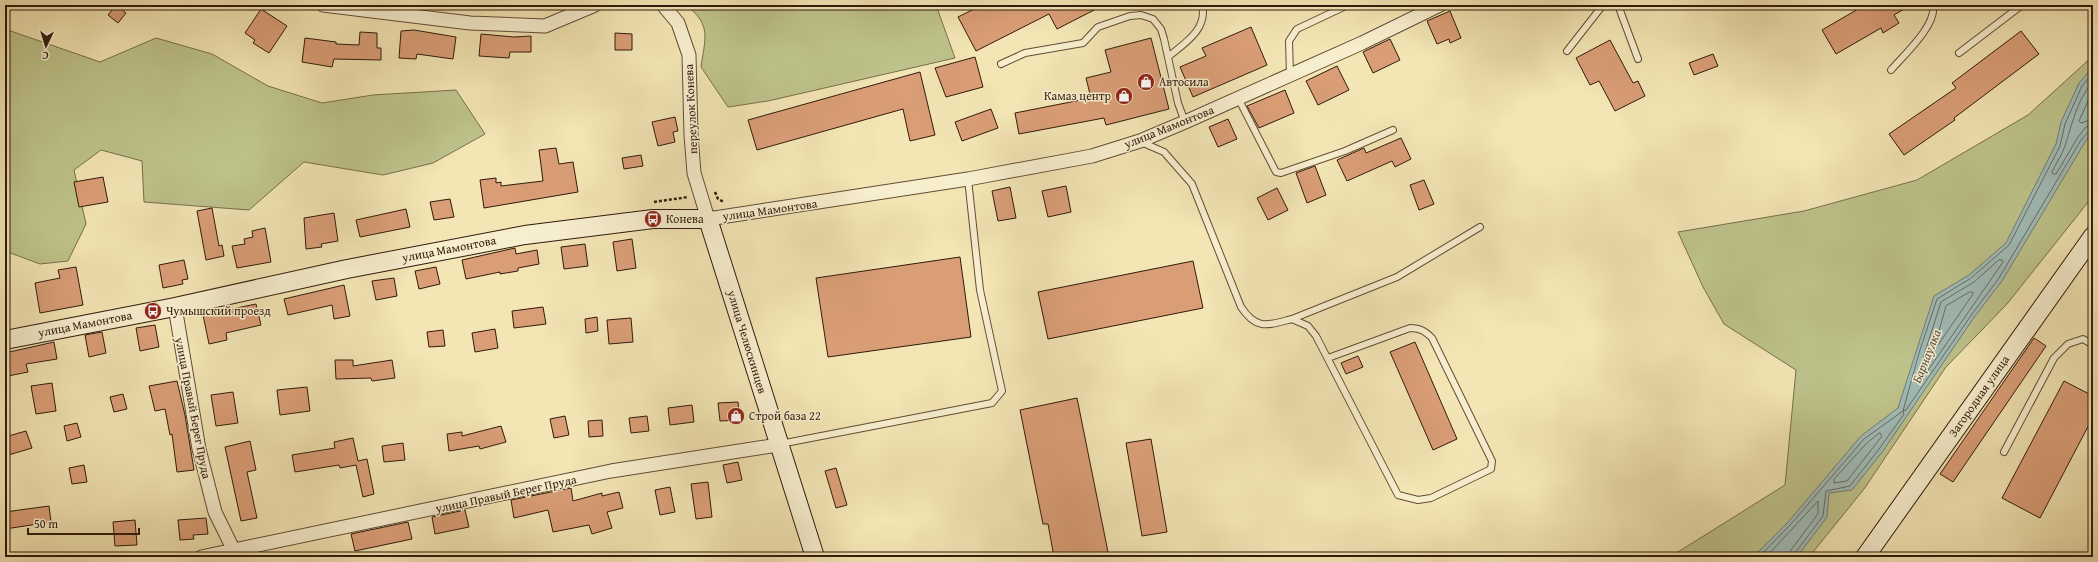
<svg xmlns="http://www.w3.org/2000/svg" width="2098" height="562" font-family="'Gentium Book Plus',serif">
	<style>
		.green { fill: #bec38b; stroke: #786e4b }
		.water { fill: #a0bcb8; stroke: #747b73 }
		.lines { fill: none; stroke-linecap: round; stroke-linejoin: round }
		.shore { stroke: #686b62; stroke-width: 1 }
		.building { fill: #da9e77; stroke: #311a0b }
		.lane-casing { stroke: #624d35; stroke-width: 8 }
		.street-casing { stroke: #624d35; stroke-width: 15 }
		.secondary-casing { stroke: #311a0b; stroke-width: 20 }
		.path { stroke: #311a0b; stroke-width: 2.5; stroke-dasharray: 3 2; stroke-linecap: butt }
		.lane { stroke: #f7eece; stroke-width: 6 }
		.street { stroke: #f7eece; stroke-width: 13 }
		.secondary { stroke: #f7eece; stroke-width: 18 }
		.labels { text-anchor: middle; stroke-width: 3; stroke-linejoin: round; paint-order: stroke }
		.poi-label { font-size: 12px; fill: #311a0b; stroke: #f7eece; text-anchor: start }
		.street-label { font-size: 12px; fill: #311a0b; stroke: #f7eece }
		.water-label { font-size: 13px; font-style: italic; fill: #585348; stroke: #f7eece }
	</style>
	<rect width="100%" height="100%" fill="#f3e5b4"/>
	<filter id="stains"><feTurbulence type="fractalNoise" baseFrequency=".005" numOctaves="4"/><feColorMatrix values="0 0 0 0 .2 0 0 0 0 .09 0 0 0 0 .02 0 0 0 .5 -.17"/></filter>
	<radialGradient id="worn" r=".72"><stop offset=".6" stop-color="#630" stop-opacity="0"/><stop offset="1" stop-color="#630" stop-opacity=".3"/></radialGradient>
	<!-- green -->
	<path class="green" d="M686,5H936L955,58L768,101L728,107L701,67C705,38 712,25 686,5Z
		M5,29L100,62L156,38L212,54L268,86L322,103L373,95L456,90L485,134L433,163L383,175L304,162L249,210L144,202L142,161L101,150L74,170L86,224L68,261L40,264L5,251Z
		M2093,56V196L2007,304L1946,367L1864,489L1809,557H1670L1785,485L1796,370L1724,324L1703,287L1678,232L1804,211L1917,180L2028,115Z"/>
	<!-- water -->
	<path class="water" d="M2093,67V132L2085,142L2002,281L1975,316L1883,451L1852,490L1829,493L1827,517L1797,557H1753L1788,522L1861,436L1898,408L1934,296L1969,275L2006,243L2056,144L2061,122L2079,83Z"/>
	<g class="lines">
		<!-- shore -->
		<path class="shore" d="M2093,73L2082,86L2065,124L2060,146L2009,245L1971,278L1937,299L1919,353L1903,411L1906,410L1972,314L1999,278L2081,140L2089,131L2093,130
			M2093,81C2077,100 2072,124 2065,146C2062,155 2056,163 2052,172L2053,174H2056L2078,137L2086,127L2093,125
			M2093,90L2079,121L2081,123L2093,119
			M1999,260H2002L2003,262L1922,379H1919L1924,355L1941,302L1974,282Z
			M1970,292H1973V294L1938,345H1935L1946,306Z
			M1880,433L1882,436L1847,481L1834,483V479L1867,443Z
			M1759,557L1791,524L1864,439L1903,411L1904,414L1879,449L1850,486L1826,491L1823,516L1795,553L1794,557
			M1766,557L1818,501V514L1791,550L1789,557"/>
	</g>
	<!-- building -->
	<path class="building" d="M116,5L126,13L118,23L108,15Z
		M982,5H1104L1057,29L1049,14L976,51L958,17Z
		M1865,5H1911L1894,15L1899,23L1883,33L1881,28L1836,54L1822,30Z
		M261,9L287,26L269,53L253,43L255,40L245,33Z
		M1450,11L1461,38L1450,43L1449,39L1437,44L1427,21Z
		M1251,27L1267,65L1193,97L1180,67L1206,56L1202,48Z
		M414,30L456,37L453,59L417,54L416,59L399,58L401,31Z
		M2021,31L2039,54L1954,118L1955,120L1904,155L1889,134L1956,88L1952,83Z
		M360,32L377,33V48H381V60L334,59L332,67L302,62L305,38L336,42V44L359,45Z
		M615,33L632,34V50H615Z
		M481,34L514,37L531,36V52H510L509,58L479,56Z
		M1151,38L1169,109L1106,125L1104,118L1019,134L1015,113L1091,98L1086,78L1111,72L1105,50Z
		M1390,39L1400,60L1373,73L1363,52Z
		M1610,40L1633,83L1638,81L1645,96L1615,111L1599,81L1590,85L1576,58Z
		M1713,54L1718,66L1694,75L1689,63Z
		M975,57L983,87L946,97L935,68Z
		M1337,66L1349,90L1318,105L1306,81Z
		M920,72L935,135L910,141L903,109L757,150L748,120Z
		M1285,90L1294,113L1259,128L1247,106Z
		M991,109L998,128L962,141L955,122Z
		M675,117L678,131L673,132L675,142L658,146L652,122Z
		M1228,119L1237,139L1218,147L1209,127Z
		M1401,138L1411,159L1395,167L1392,161L1347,181L1337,160L1364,148L1366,153Z
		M556,148L559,164L573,162L578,192L484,208L480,180L496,178V183L501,182V186L543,181L539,150Z
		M641,155L643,166L624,169L622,158Z
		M1315,166L1326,195L1307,203L1296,173Z
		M103,177L108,202L79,207L74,182Z
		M1424,180L1434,204L1419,210L1410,185Z
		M1066,186L1071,212L1048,217L1042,191Z
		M1010,187L1016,218L998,221L992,191Z
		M1277,188L1288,210L1268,220L1257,198Z
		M450,199L454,217L434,220L430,202Z
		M212,208L219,246L222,245L224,256L206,260L197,211Z
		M406,209L410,227L360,237L356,220Z
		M334,213L338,241L321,244L322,247L306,249L304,218Z
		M265,228L271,262L237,268L232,246L245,244L244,239L253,237L252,231Z
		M632,239L636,268L617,271L613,242Z
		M585,244L588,266L564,269L561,247Z
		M515,248L516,254L537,250L539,264L518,268V271L500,274V272L466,279L462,260Z
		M960,257L971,337L828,357L816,278Z
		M184,260L188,279L182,280L183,284L163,288L159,265Z
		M1193,261L1203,308L1048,339L1038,292Z
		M76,267L83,305L40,313L35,283L60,278L58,270Z
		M436,267L440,284L419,289L415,271Z
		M394,278L397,296L376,300L372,281Z
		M344,285L350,316L334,319L332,305L288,315L284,299Z
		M256,304L261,325L226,333L227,340L209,344L203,315Z
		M543,307L546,324L514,328L512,311Z
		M597,317L598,331L586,333L585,319Z
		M631,318L633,342L609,344L607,320Z
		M155,325L159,347L140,351L136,328Z
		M495,329L498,348L475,352L472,333Z
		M443,330L445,346L429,347L427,332Z
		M102,332L106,353L89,357L85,335Z
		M2034,338L2046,346L1953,482L1940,474Z
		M54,342L57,359L26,364L28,372L8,376L5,353Z
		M1415,342L1457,439L1433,450L1390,352Z
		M1358,356L1363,367L1346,374L1341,363Z
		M335,360H353V366L392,360L395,378L372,381L371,378L336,379Z
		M177,381L185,415L194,470L177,472L172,434L170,435L165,409L155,411L149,386Z
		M2064,381L2093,396V417L2040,518L2002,498Z
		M52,383L56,411L36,414L31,386Z
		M307,387L310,411L280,415L277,390Z
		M233,392L238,423L216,426L211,395Z
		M123,394L127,409L114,412L110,397Z
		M1077,398L1109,557H1054L1048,524H1043L1020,410Z
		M738,402L740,420L720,421L718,403Z
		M692,405L694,422L670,425L668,408Z
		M565,416L569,435L554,438L550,419Z
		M647,416L649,431L631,433L629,418Z
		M602,420L603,436L589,437L588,421Z
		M77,423L81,437L67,441L64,426Z
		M501,426L506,442L480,449L479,446L449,451L447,434L462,432V436Z
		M26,431L32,448L5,456V437Z
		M353,438L358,461L367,459L374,494L363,497L356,465L340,468L339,465L295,472L292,455L335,448L334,442Z
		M1151,439L1167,532L1142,536L1126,443Z
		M250,441L256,470L247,472L257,518L241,521L225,447Z
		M403,443L405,460L384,462L382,446Z
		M738,462L742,480L727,483L723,465Z
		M84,465L87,482L72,484L69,468Z
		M836,468L847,505L836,508L825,471Z
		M708,482L712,517L696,519L691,484Z
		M670,487L675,512L660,515L655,490Z
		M571,488L573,501L602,493V496L619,492L623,508L607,512L612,528L592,534L589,525L553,532L548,510L514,518L511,500Z
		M49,506L51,522L5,529V512Z
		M465,510L469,527L435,534L432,517Z
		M206,518L208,534L193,535L194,539L180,540L178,520Z
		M135,520L137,545L115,546L113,522Z
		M408,522L412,539L355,551L351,534Z"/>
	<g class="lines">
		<defs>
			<path id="lane" d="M1618,5L1638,59
				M1567,51L1603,5
				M1959,53L2022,5
				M1168,57C1185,43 1208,29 1202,5
				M1001,64L1025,53L1083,43L1098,27L1130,16L1141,15L1153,19L1161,29L1164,39L1178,103L1185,122
				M1891,70C1904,55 1937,25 1933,5
				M1290,75L1289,41L1297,29L1348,5
				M1238,98L1276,172L1281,173L1345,151L1393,130
				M1141,142L1164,152L1192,184L1241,307C1257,331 1268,325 1292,319L1308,326L1316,336L1398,495L1418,500L1431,498L1491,469L1492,461L1432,338C1425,331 1420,328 1410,328L1328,358
				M1292,319L1397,277L1480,227
				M780,444L992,403L1002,391L980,290L968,179
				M2004,452L2054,358L2068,344L2083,339L2093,345"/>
			<path id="street" d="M323,5L470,23L545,26L595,5
				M663,5L678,23L689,55L691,135L694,173L708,219L968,179L1092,156L1140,141L1185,122L1362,43L1440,5
				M175,307L199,449L215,512L237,557
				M201,557L611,471L778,445"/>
			<path id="secondary" d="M5,340L175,307L347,269L525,235L653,219H708L815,557
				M1865,557L2093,236"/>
		</defs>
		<!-- lane casing -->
		<use href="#lane" class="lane-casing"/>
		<!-- street casing -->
		<use href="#street" class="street-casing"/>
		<!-- secondary casing -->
		<use href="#secondary" class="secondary-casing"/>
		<!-- path -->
		<path class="path" d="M715,192L718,199L724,202
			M654,202L688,197"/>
		<!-- lane -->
		<use href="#lane" class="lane"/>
		<!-- street -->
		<use href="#street" class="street"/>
		<!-- secondary -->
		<use href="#secondary" class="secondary"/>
	</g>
	<!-- icons -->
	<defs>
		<symbol id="shop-disc" viewBox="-11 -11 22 22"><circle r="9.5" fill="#8f2418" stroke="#f7eece"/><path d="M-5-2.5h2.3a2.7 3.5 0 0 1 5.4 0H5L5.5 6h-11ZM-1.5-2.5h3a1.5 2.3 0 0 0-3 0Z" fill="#fff"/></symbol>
		<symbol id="bus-disc" viewBox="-11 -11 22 22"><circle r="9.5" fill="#8f2418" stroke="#f7eece"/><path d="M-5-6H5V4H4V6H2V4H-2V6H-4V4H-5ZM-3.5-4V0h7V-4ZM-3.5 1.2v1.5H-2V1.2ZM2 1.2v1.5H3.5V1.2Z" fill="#fff"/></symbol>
	</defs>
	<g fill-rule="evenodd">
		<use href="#shop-disc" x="1136" y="72" width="20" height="20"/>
		<use href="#shop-disc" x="1114" y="86" width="20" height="20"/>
		<use href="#bus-disc" x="643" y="209" width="20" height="20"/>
		<use href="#bus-disc" x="143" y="301" width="20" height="20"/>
		<use href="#shop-disc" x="726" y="406" width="20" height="20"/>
	</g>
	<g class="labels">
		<!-- poi labels -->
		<g class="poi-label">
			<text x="1159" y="86">Автосила</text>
			<text x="1111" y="100" text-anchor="end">Камаз центр</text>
			<text x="666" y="223">Конева</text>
			<text x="166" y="315">Чумышский проезд</text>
			<text x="749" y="420">Строй база 22</text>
		</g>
		<!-- street labels -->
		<g class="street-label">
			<text transform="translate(691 109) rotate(-93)" y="4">переулок Конева</text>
			<text transform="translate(1169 127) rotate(-22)" y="4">улица Мамонтова</text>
			<text transform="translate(770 210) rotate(-8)" y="4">улица Мамонтова</text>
			<text transform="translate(449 249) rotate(-11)" y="4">улица Мамонтова</text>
			<text transform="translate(85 324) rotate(-11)" y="4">улица Мамонтова</text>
			<text transform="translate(747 342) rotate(73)" y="4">улица Челюскинцев</text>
			<text transform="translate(1979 396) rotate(-55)" y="4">Загородная улица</text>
			<text transform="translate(193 408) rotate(79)" y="4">улица Правый Берег Пруда</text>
			<text transform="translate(506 494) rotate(-12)" y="4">улица Правый Берег Пруда</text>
		</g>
		<!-- water labels -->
		<g class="water-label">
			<text transform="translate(1926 356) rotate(-68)" y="5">Барнаулка</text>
		</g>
	</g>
	<!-- margin -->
	<rect width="2098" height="562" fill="none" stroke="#f3e5b4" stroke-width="20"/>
	<rect x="6" y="6" width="2086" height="550" fill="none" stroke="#311a0b" stroke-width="2"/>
	<rect x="10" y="10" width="2078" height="542" fill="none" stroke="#311a0b"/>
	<!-- north arrow -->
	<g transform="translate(46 46) rotate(184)" stroke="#f7eece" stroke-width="3" paint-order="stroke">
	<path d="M0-3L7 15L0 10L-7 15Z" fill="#311a0b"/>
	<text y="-6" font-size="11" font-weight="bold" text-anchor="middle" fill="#311a0b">С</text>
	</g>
	<!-- scale -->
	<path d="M28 528v6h111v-6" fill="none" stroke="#311a0b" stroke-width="2"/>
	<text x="34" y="528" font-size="12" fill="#311a0b" stroke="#f7eece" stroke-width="3" paint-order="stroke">50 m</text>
	<rect width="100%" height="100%" filter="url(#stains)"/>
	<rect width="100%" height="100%" fill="url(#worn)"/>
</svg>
